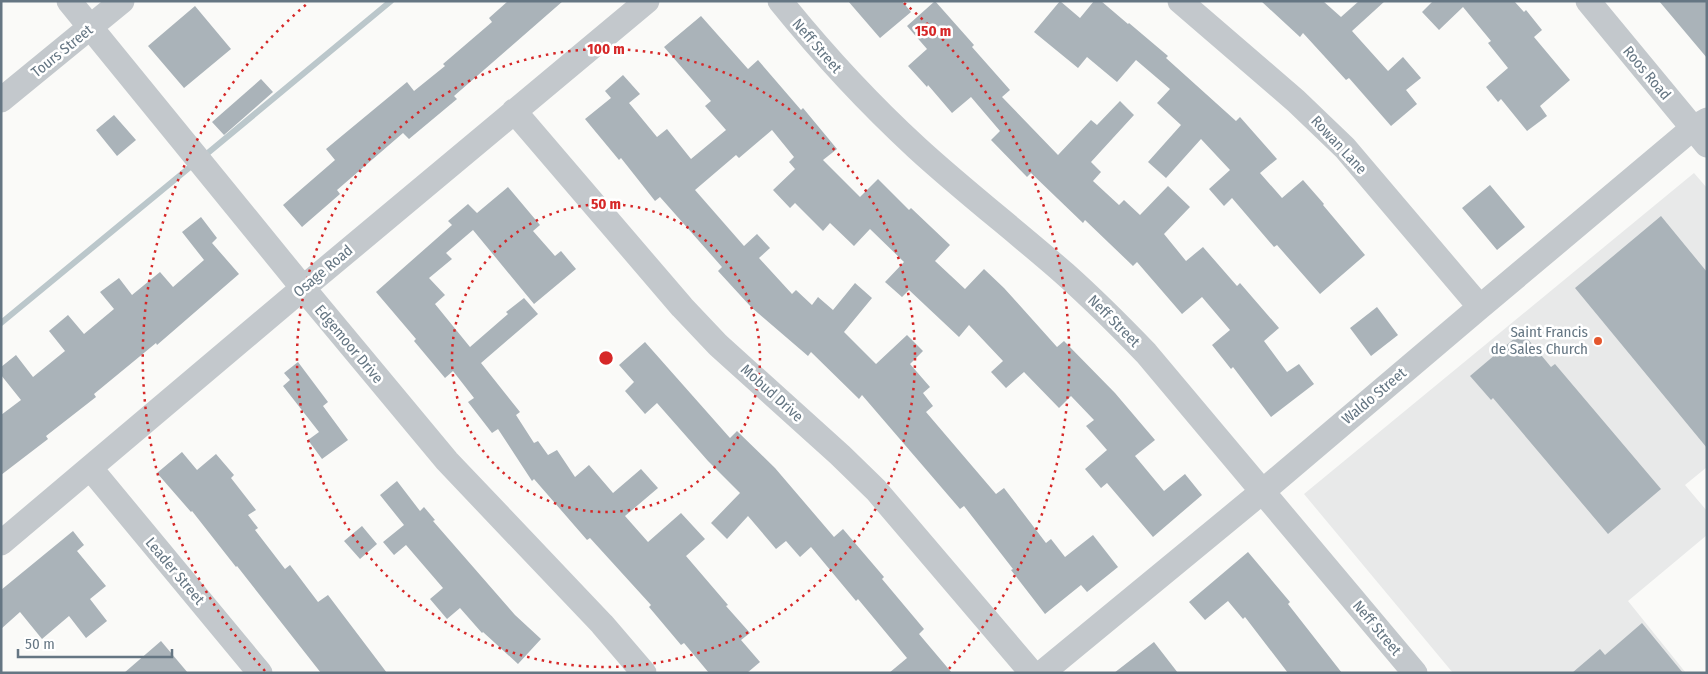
<svg xmlns="http://www.w3.org/2000/svg" width="1708" height="674" font-family="'Fira Sans Condensed',sans-serif">
	<style>
		.built { fill: #e8e9e9 }
		.lines { fill: none; stroke-linecap: round; stroke-linejoin: round }
		.stream { stroke: #bbc7cb; stroke-width: 6 }
		.building { fill: #aab3b9 }
		.minor { stroke: #c3c8cc; stroke-width: 25 }
		.ring { fill: none; stroke: #d62828; stroke-width: 2.5; stroke-dasharray: 2.5 5 }
		.poi-dot { fill: #e4572e; stroke: #fff; stroke-width: 2 }
		.labels { text-anchor: middle; stroke-width: 5; stroke-linejoin: round; paint-order: stroke }
		.street-label { font-size: 15px; fill: #657683; stroke: #fff }
		.poi-label { font-size: 15px; fill: #657683; stroke: #fff; text-anchor: end }
		.centre { fill: #d62828; stroke: #fff; stroke-width: 2.5 }
		.ring-label { font-size: 15px; text-anchor: middle; font-weight: bold; fill: #d62828; stroke: #fff; stroke-width: 5; stroke-linejoin: round; paint-order: stroke }
	</style>
	<rect width="100%" height="100%" fill="#fafaf8"/>
	<!-- built -->
	<path class="built" d="M1694,173L1707,188V467L1685,485L1707,511V535L1628,601L1686,673H1453L1304,494Z"/>
	<g class="lines">
		<!-- stream -->
		<path class="stream" d="M203,157L391,1
			M1,323L195,163"/>
	</g>
	<!-- building -->
	<path class="building" d="M508,1H563L454,96L457,99L409,139L403,133L337,190L340,194L302,227L283,205L335,160L326,149L407,82L414,91L445,66L443,64L492,22L489,18Z
		M848,1H902L911,12L880,38Z
		M935,1L974,45L972,47L1010,90L1002,97L1058,155L1091,120L1097,125L1120,101L1134,115L1091,162L1101,172L1093,181L1119,205L1124,200L1140,215L1168,186L1190,207L1164,234L1186,261L1203,247L1237,286L1240,283L1279,328L1264,341L1287,372L1299,364L1314,384L1271,417L1233,367L1231,369L1212,345L1230,330L1202,297L1182,314L1137,262L1133,266L1085,220L1083,223L1031,173L1027,177L991,140L1000,131L971,97L952,113L928,85L927,87L908,66L927,49L907,26Z
		M1060,1L1080,18L1094,1H1101L1128,24L1129,23L1168,56L1166,58L1236,121L1240,117L1277,159L1260,173L1282,198L1303,180L1324,204L1323,205L1365,255L1320,294L1277,245L1274,247L1232,198L1224,206L1209,189L1230,170L1201,139L1166,178L1148,162L1181,125L1157,103L1170,89L1136,60L1117,82L1087,57L1078,68L1034,32Z
		M1261,1H1323L1341,17L1359,1H1385L1352,31L1388,71L1403,57L1421,78L1406,90L1417,104L1391,126L1349,78L1346,80L1303,33L1300,37Z
		M1433,1H1514L1524,12L1526,10L1542,30L1534,37L1570,80L1540,106L1547,116L1527,131L1501,99L1498,102L1486,87L1508,68L1488,43L1491,41L1463,7L1439,30L1422,12Z
		M1659,1H1707V58Z
		M195,6L231,49L184,88L148,46Z
		M701,16L748,69L758,60L801,110L803,108L837,149L823,160L860,197L878,179L909,210L911,208L950,245L935,261L965,289L984,269L1004,288L1057,347L1064,341L1115,393L1155,440L1135,456L1164,491L1185,474L1202,495L1153,537L1107,483L1101,488L1085,469L1107,450L1086,426L1094,420L1071,396L1059,408L1024,372L1006,388L991,372L1003,361L969,325L959,337L909,290L902,297L885,282L904,262L870,229L854,246L830,223L823,231L795,203L790,208L773,190L795,169L789,162L794,157L772,130L739,158L736,155L695,190L744,246L757,234L770,248L759,258L792,294L796,290L812,305L818,297L833,310L855,283L872,298L844,332L876,364L907,335L923,351L910,364L930,387L923,393L933,406L926,412L996,494L1004,488L1046,543L1051,539L1065,557L1093,535L1118,567L1087,592L1081,585L1045,614L1011,570L1013,569L964,506L960,509L862,395L859,399L811,352L808,356L751,307L718,271L722,267L660,197L655,201L621,158L619,160L585,119L611,98L605,91L623,75L640,94L629,103L657,137L667,129L691,159L726,130L705,106L711,101L664,47Z
		M261,79L273,92L224,135L212,122Z
		M114,115L136,140L117,156L96,130Z
		M1490,185L1525,227L1497,250L1462,208Z
		M508,187L540,225L533,231L555,256L561,251L576,269L534,304L473,230L446,253L452,259L429,278L445,295L435,304L470,347L508,314L506,312L524,298L538,314L481,363L520,412L516,415L534,443L538,441L548,455L557,450L575,477L589,465L613,493L641,469L658,488L625,516L648,542L681,513L705,539L686,556L728,605L726,606L750,633L741,640L760,662L747,673H709L684,643L681,645L649,607L651,605L590,538L587,540L534,479L532,481L498,429L492,433L468,402L474,398L453,371L445,378L414,341L416,339L376,292L452,225L448,221L468,204L477,213Z
		M1661,216L1707,272V448L1575,288Z
		M201,217L217,238L212,243L239,274L157,345L156,343L94,394L96,397L46,436L48,439L1,475V415L21,400L1,375V367L16,355L33,377L65,351L49,331L68,315L84,334L114,309L100,292L119,278L132,295L160,272L173,287L204,260L182,232Z
		M1377,307L1398,335L1371,356L1350,328Z
		M1522,332L1551,367L1555,364L1661,489L1608,534L1493,398L1491,400L1470,376Z
		M645,342L730,438L737,431L775,468L834,537L843,529L884,577L882,579L924,629L919,634L952,673H889L907,658L858,599L856,601L811,547L800,557L786,541L776,549L748,516L727,539L711,523L740,493L708,461L657,403L645,414L625,391L634,382L619,365Z
		M298,362L328,402L323,406L348,440L322,459L308,440L319,432L283,386L290,380L284,373Z
		M182,452L197,470L216,454L234,475L231,478L256,510L248,515L258,528L255,530L285,569L290,565L318,602L328,595L387,673H321L237,566L236,567L192,511L191,512L157,473Z
		M397,481L420,511L424,507L435,520L433,521L515,615L541,639L518,664L483,632L482,633L460,608L447,619L430,599L443,588L406,545L394,555L383,542L404,525L380,495Z
		M362,526L377,544L360,559L344,541Z
		M73,531L84,545L77,551L106,586L90,599L107,621L86,638L69,616L42,639L20,612L1,629V590Z
		M1248,552L1290,602L1288,604L1342,673H1288L1245,617L1243,619L1228,601L1205,620L1189,602Z
		M1642,623L1683,673H1572L1600,649L1605,655Z
		M161,641L188,673H124Z
		M1154,642L1178,673H1114Z"/>
	<g class="lines">
		<!-- minor -->
		<path class="minor" d="M69,1L303,288L447,461L602,624L644,673
			M780,1C822,53 867,102 917,148C965,192 1016,231 1065,274C1093,299 1120,326 1146,353L1415,673
			M1180,1L1296,101L1345,148L1480,307
			M1588,1L1707,145
			M1,100L122,1
			M514,111L682,307L718,345L840,455L876,490L1032,673
			M91,469L260,673
			M1,543L303,288L647,1
			M1042,673L1263,491L1480,307L1693,128L1707,120"/>
	</g>
	<!-- distance rings -->
	<g class="ring">
		<circle cx="606" cy="358" r="154"/>
		<circle cx="606" cy="358" r="309"/>
		<path d="M265 671A463 463 0 0 1 308 3M904 3A463 463 0 0 1 947 671"/>
	</g>
	<!-- markers -->
	<circle class="poi-dot" cx="1598" cy="341" r="5"/>
	<g class="labels">
		<!-- street labels -->
		<g class="street-label">
			<text transform="translate(817 46) rotate(49)" y="5">Neff Street</text>
			<text transform="translate(62 51) rotate(-39)" y="5">Tours Street</text>
			<text transform="translate(1647 73) rotate(50)" y="5">Roos Road</text>
			<text transform="translate(1339 145) rotate(47)" y="5">Rowan Lane</text>
			<text transform="translate(323 271) rotate(-40)" y="5">Osage Road</text>
			<text transform="translate(1114 321) rotate(45)" y="5">Neff Street</text>
			<text transform="translate(349 344) rotate(50)" y="5">Edgemoor Drive</text>
			<text transform="translate(772 393) rotate(42)" y="5">Mobud Drive</text>
			<text transform="translate(1374 396) rotate(-40)" y="5">Waldo Street</text>
			<text transform="translate(175 571) rotate(50)" y="5">Leader Street</text>
			<text transform="translate(1377 628) rotate(50)" y="5">Neff Street</text>
		</g>
		<!-- poi labels -->
		<g class="poi-label">
			<text x="1588" y="337">Saint Francis<tspan x="1588" dy="17">de Sales Church</tspan></text>
		</g>
	</g>
	<circle cx="606" cy="358" r="8" class="centre"/>
	<g class="ring-label">
		<text x="933" y="36">150 m</text>
		<text x="606" y="54">100 m</text>
		<text x="606" y="209">50 m</text>
	</g>
	<!-- border -->
	<rect width="1708" height="674" fill="none" stroke="#657683" stroke-width="5"/>
	<!-- scale -->
	<path d="M18 649v8h154v-8" fill="none" stroke="#657683" stroke-width="2.5"/>
	<text x="25" y="649" font-size="15" fill="#657683" stroke="#ffffff" stroke-width="4" paint-order="stroke">50 m</text>
</svg>
